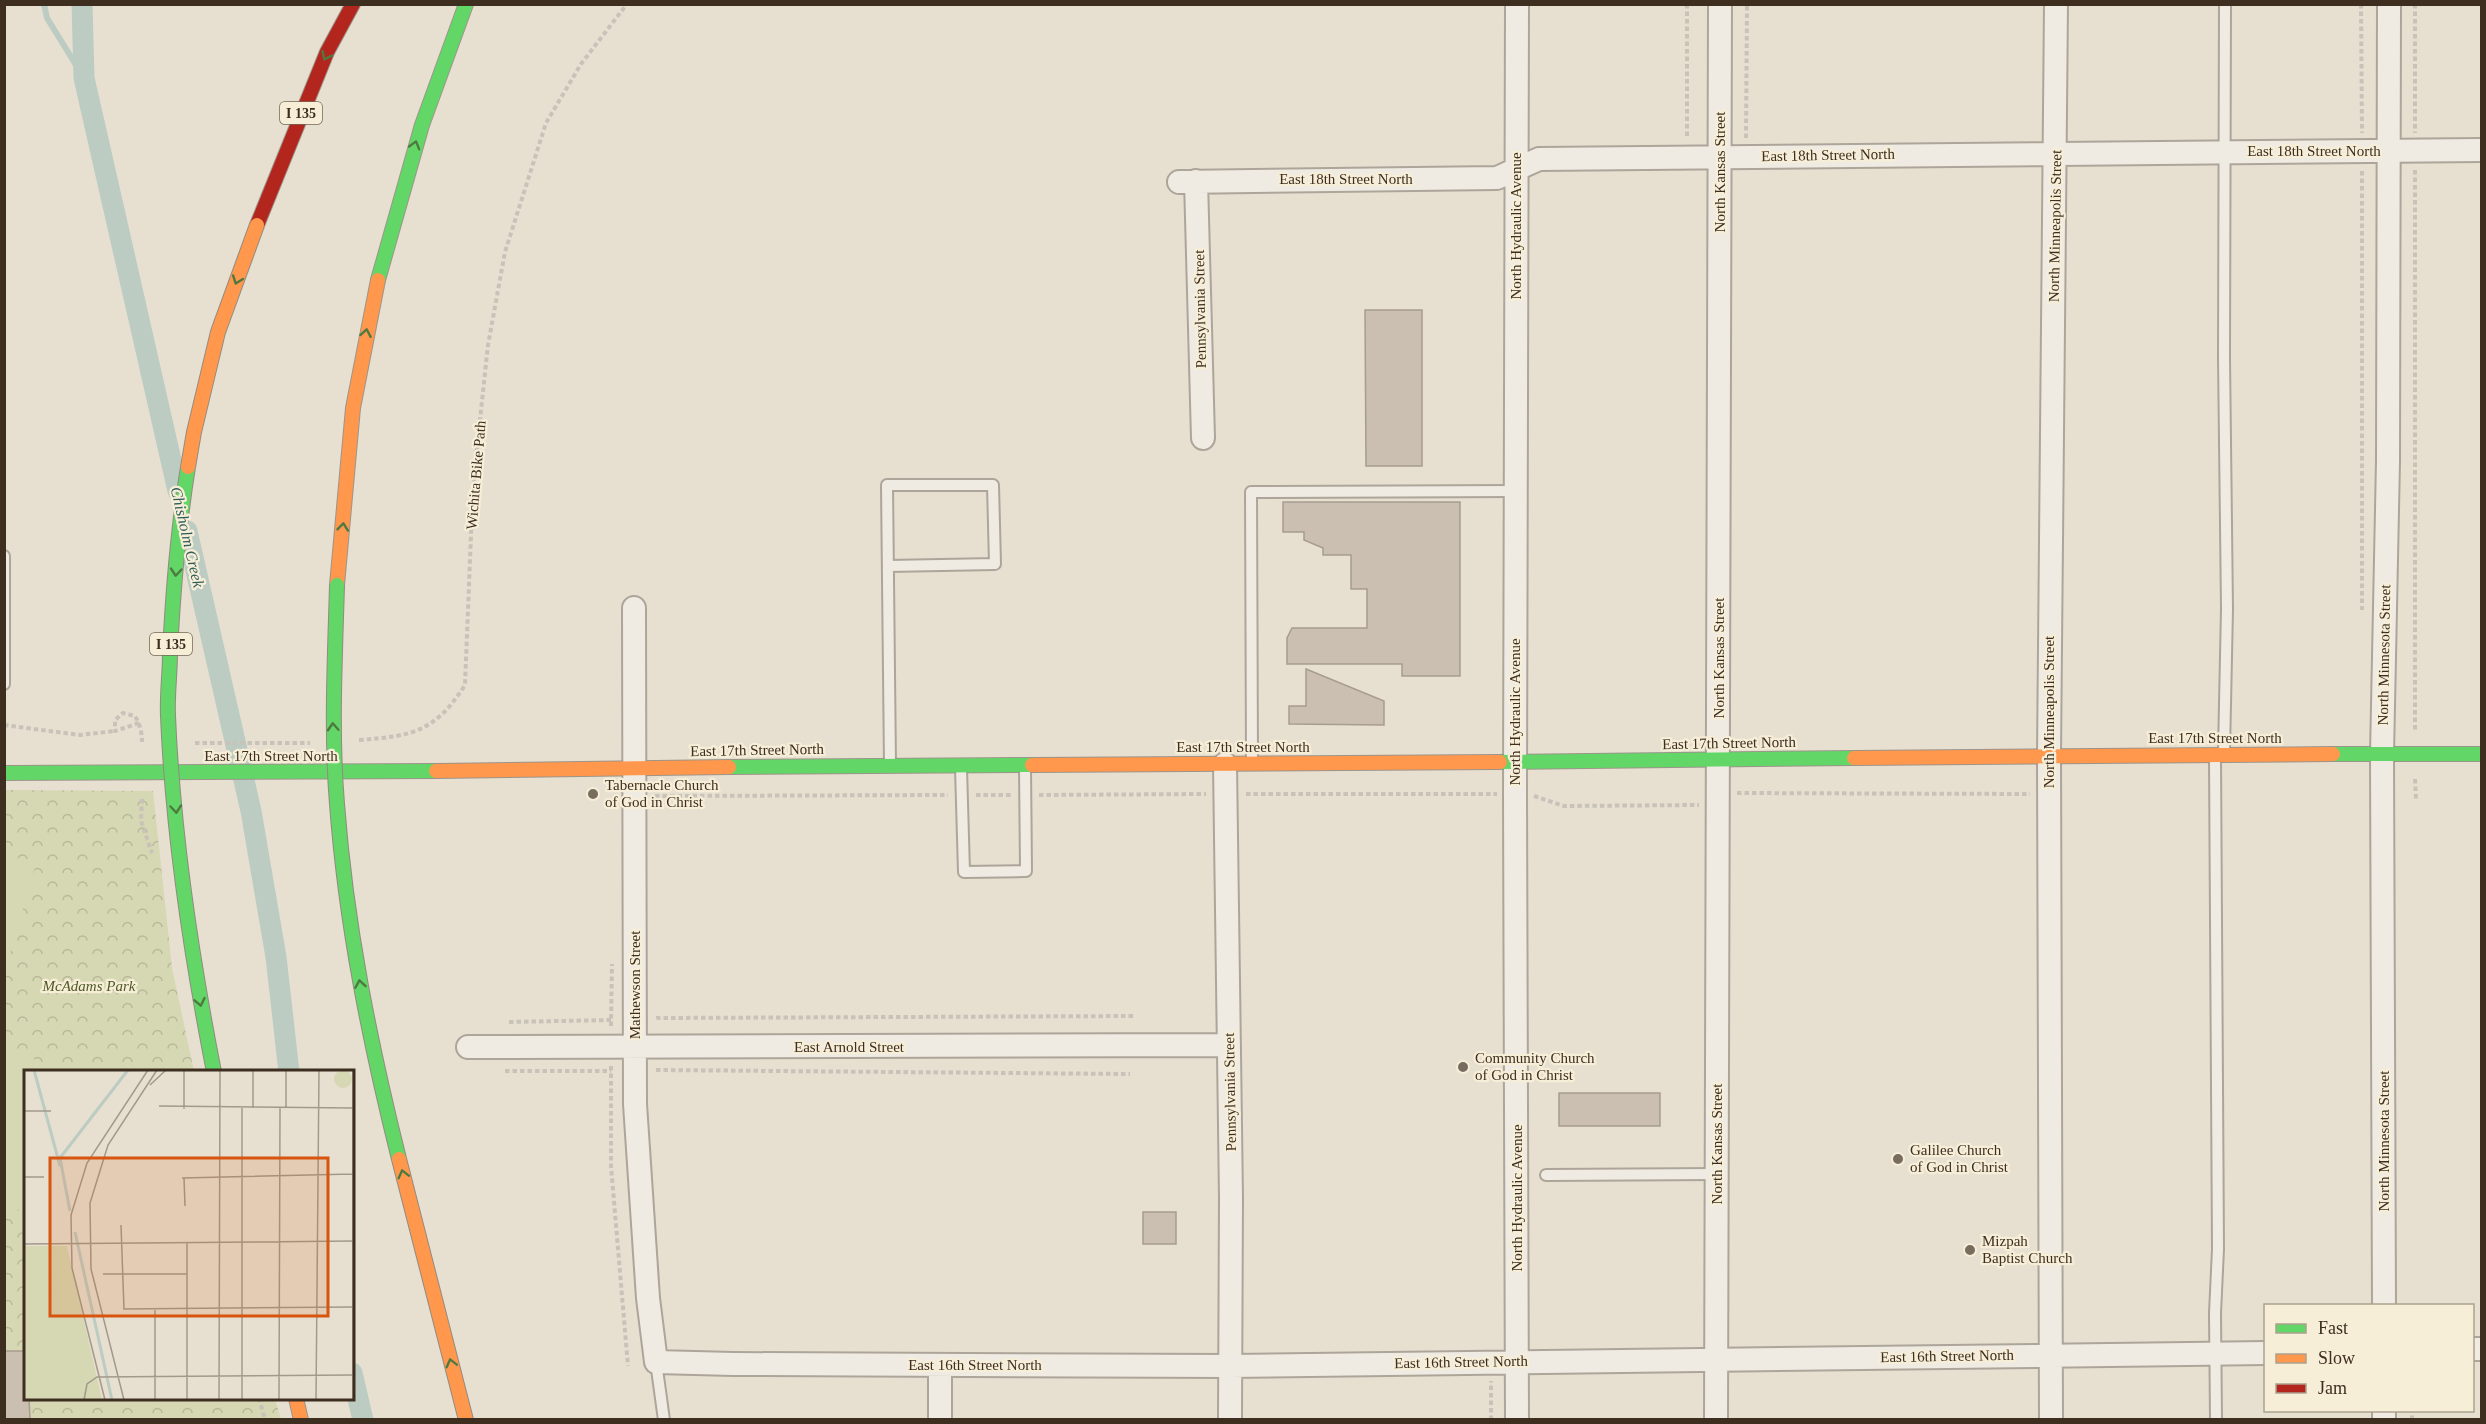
<svg xmlns="http://www.w3.org/2000/svg" width="2486" height="1424" font-family="Georgia,serif">
	<style>
		.forest { fill: url(#forest-crowns) }
		.pitch { fill: #d6d7b3 }
		.lines { fill: none; stroke-linecap: round; stroke-linejoin: round }
		.stream { stroke: #bcccc2; stroke-width: 6 }
		.canal { stroke: #bcccc2; stroke-width: 21 }
		.building { fill: #cbbfb2; stroke: #a89c90; stroke-width: 1.5 }
		.lane-casing { stroke: #ada599; stroke-width: 14 }
		.street-casing { stroke: #ada599; stroke-width: 26 }
		.fast-casing { stroke: #9c958a; stroke-width: 16 }
		.slow-casing { stroke: #9c958a; stroke-width: 16 }
		.jam-casing { stroke: #9c958a; stroke-width: 16 }
		.path { stroke: #c8c2b9; stroke-width: 4; stroke-dasharray: 4.5 3; stroke-linecap: butt }
		.lane { stroke: #efebe3; stroke-width: 10 }
		.street { stroke: #efebe3; stroke-width: 22 }
		.fast { stroke: #63d668; stroke-width: 14 }
		.slow { stroke: #ff974d; stroke-width: 14 }
		.jam { stroke: #b3261e; stroke-width: 14 }
		.fast-bridge-casing { stroke: #928b80; stroke-width: 16; stroke-linecap: butt }
		.slow-bridge-casing { stroke: #928b80; stroke-width: 16; stroke-linecap: butt }
		.fast-bridge { stroke: #63d668; stroke-width: 14 }
		.slow-bridge { stroke: #ff974d; stroke-width: 14 }
		.oneway { stroke: #4e7a40 }
		.poi-dot { fill: #786c5e; stroke: #f7eed8; stroke-width: 2 }
		.labels { text-anchor: middle; stroke-width: 4.5; stroke-linejoin: round; paint-order: stroke }
		.shield { fill: #f7eed8; stroke: #756857; stroke-width: 1.5 }
		.shield-label { font-size: 14px; font-weight: bold; fill: #3d2e20 }
		.street-label { font-size: 15px; fill: #3d2e20; stroke: #f7eed8 }
		.poi-label { font-size: 15px; fill: #3d2e20; stroke: #f7eed8; text-anchor: start }
		.park-label { font-size: 15px; font-style: italic; fill: #4d5a26; stroke: #f7eed8 }
		.water-label { font-size: 16px; font-style: italic; fill: #2f5d5a; stroke: #f7eed8 }
		.inset-river { fill: none; stroke: #bcccc2; stroke-width: 3 }
		.inset-road { fill: none; stroke: #a3998a; stroke-width: 1.5 }
		.view { fill: #d7550e; fill-opacity: 0.15; stroke: #d7550e; stroke-width: 3 }
		.inset-edge { fill: none; stroke: #3d2e20; stroke-width: 3 }
	</style>
	<defs>
		<pattern id="forest-crowns" width="20" height="18" patternUnits="userSpaceOnUse" patternTransform="scale(1.5)"><rect width="20" height="18" fill="#d6d7b3"/><path d="M2 6a3 3 0 1 1 6 0M12 15a3 3 0 1 1 6 0" fill="none" stroke="#b9b99a"/></pattern>
	</defs>
	<rect width="100%" height="100%" fill="#e7e0d1"/>
	<!-- forest -->
	<path class="forest" d="M5,790L153,791L172,968L194,1071L26,1072V1398L275,1399L281,1419L5,1420Z"/>
	<!-- pitch -->
	<path class="pitch" d="M5,857L37,860L5,971L4,857Z
		M5,1052H20L58,1071L26,1072L25,1209L5,1211Z"/>
	<g class="lines">
		<!-- stream -->
		<path class="stream" d="M44,4L47,18L84,78"/>
		<!-- canal -->
		<path class="canal" d="M82,4L84,78L178,491
			M187,531L251,811L276,957L289,1072
			M352,1373L363,1420"/>
	</g>
	<!-- building -->
	<path class="building" d="M1365,310H1422V466H1366Z
		M1283,502H1460V676H1402V664H1287V638L1292,628H1367V589H1351V555H1323V548L1304,540V532H1283Z
		M1306,669L1384,701V725L1289,724V706H1306Z
		M1559,1093H1660V1126H1559Z
		M1143,1212H1176V1244H1143Z
		M4,1351H26V1398H29L30,1419H4Z"/>
	<g class="lines">
		<defs>
			<path id="lane" d="M4,556V684
				M888,566L995,564L993,485H887L890,765
				M2224,751L2227,609L2224,357L2225,4
				M2215,758L2218,1249L2215,1313L2216,1420
				M1252,761L1251,492L1515,491
				M961,768L964,872L1026,871L1025,767
				M1546,1175L1717,1174
				M656,1362L664,1420"/>
			<path id="street" d="M1517,4L1515,795L1517,1420
				M1196,181L1203,438
				M1179,182L1497,178L1539,159L2482,150
				M634,608L635,1104L648,1298L656,1362L733,1364L1230,1366L2266,1353
				M1225,764L1231,1198L1230,1420
				M468,1047L1229,1045
				M2384,1306L2382,755L2388,461L2389,4
				M2472,1349H2482
				M940,1420V1365
				M1716,1420L1720,4
				M2051,1420L2049,755L2056,4
				M2384,1420V1410"/>
			<path id="fast" d="M378,280L422,125L466,4
				M2333,754H2482
				M1500,762L1854,758
				M729,767L1032,765
				M4,773L436,771"/>
			<path id="slow" d="M337,585L353,408L378,280
				M1854,758L2333,754
				M1032,765L1500,762
				M436,771L729,767
				M296,1398L301,1420"/>
			<path id="jam" d="M257,225L327,52L353,4"/>
		</defs>
		<!-- lane casing -->
		<use href="#lane" class="lane-casing"/>
		<!-- street casing -->
		<use href="#street" class="street-casing"/>
		<!-- fast casing -->
		<use href="#fast" class="fast-casing"/>
		<!-- slow casing -->
		<use href="#slow" class="slow-casing"/>
		<!-- jam casing -->
		<use href="#jam" class="jam-casing"/>
		<!-- path -->
		<path class="path" d="M1687,4V139
			M2361,4L2362,133
			M2415,4V133
			M1746,138L1747,4
			M2415,170V730
			M2362,171V610
			M139,723L115,731V720L123,713L135,716C140,725 142,732 142,742
			M4,725L80,735L115,731
			M359,740C413,736 435,732 465,685L473,485L488,345L505,252L546,123L581,64L627,4
			M195,743H310
			M2415,779L2416,800
			M1737,793L2030,794
			M1246,794H1497
			M976,795H1011
			M1039,795L1206,794
			M655,796L948,795
			M1534,796L1564,806L1699,805
			M142,799L141,821L152,853
			M658,1016V1018L1133,1016
			M509,1022L611,1020
			M611,1026L612,964
			M611,1066V1166L628,1366
			M656,1070L1130,1074
			M505,1071H611
			M259,1398L265,1420
			M1491,1420V1381
			M2412,1420V1410"/>
		<!-- lane -->
		<use href="#lane" class="lane"/>
		<!-- street -->
		<use href="#street" class="street"/>
		<!-- fast -->
		<use href="#fast" class="fast"/>
		<!-- slow -->
		<use href="#slow" class="slow"/>
		<!-- jam -->
		<use href="#jam" class="jam"/>
		<defs>
			<path id="fast-bridge" d="M188,467C178,529 173,591 170,653C170,674 167,695 168,716C173,836 191,955 214,1072
				M337,585C335,658 331,731 337,804C346,925 370,1043 399,1159"/>
			<path id="slow-bridge" d="M188,467L194,432L218,332L257,225
				M399,1159L466,1420"/>
		</defs>
		<!-- fast-bridge casing -->
		<use href="#fast-bridge" class="fast-bridge-casing"/>
		<!-- slow-bridge casing -->
		<use href="#slow-bridge" class="slow-bridge-casing"/>
		<!-- fast-bridge -->
		<use href="#fast-bridge" class="fast-bridge"/>
		<!-- slow-bridge -->
		<use href="#slow-bridge" class="slow-bridge"/>
	</g>
	<!-- one-way arrows -->
	<defs><path id="oneway-chevron" d="M-2-3.5L2.5 0L-2 3.5" fill="none" stroke-width="1.6" stroke-linecap="round" stroke-linejoin="round" transform="scale(1.5)"/></defs>
	<g class="oneway">
		<use href="#oneway-chevron" transform="translate(326 56) rotate(115)"/>
		<use href="#oneway-chevron" transform="translate(415 145) rotate(-74)"/>
		<use href="#oneway-chevron" transform="translate(237 280) rotate(110)"/>
		<use href="#oneway-chevron" transform="translate(366 333) rotate(-80)"/>
		<use href="#oneway-chevron" transform="translate(343 527) rotate(-84)"/>
		<use href="#oneway-chevron" transform="translate(176 572) rotate(95)"/>
		<use href="#oneway-chevron" transform="translate(333 727) rotate(-93)"/>
		<use href="#oneway-chevron" transform="translate(176 809) rotate(85)"/>
		<use href="#oneway-chevron" transform="translate(360 984) rotate(-99)"/>
		<use href="#oneway-chevron" transform="translate(200 1002) rotate(78)"/>
		<use href="#oneway-chevron" transform="translate(403 1174) rotate(-104)"/>
		<use href="#oneway-chevron" transform="translate(451 1363) rotate(-104)"/>
	</g>
	<!-- markers -->
	<g class="poi-dot">
		<circle cx="593" cy="794" r="6"/>
		<circle cx="1463" cy="1067" r="6"/>
		<circle cx="1898" cy="1159" r="6"/>
		<circle cx="1970" cy="1250" r="6"/>
	</g>
	<g class="labels">
		<!-- shield labels -->
		<g class="shield">
			<rect x="280" y="102" width="42" height="22" rx="4.5"/>
			<rect x="150" y="633" width="42" height="22" rx="4.5"/>
		</g>
		<g class="shield-label">
			<text x="301" y="118">I 135</text>
			<text x="171" y="649">I 135</text>
		</g>
		<!-- street labels -->
		<g class="street-label">
			<text x="2314" y="156">East 18th Street North</text>
			<text transform="translate(1828 155) rotate(-1)" y="5">East 18th Street North</text>
			<text transform="translate(1720 172) rotate(-90)" y="5">North Kansas Street</text>
			<text x="1346" y="184">East 18th Street North</text>
			<text transform="translate(1516 226) rotate(-90)" y="5">North Hydraulic Avenue</text>
			<text transform="translate(2055 226) rotate(-89)" y="5">North Minneapolis Street</text>
			<text transform="translate(1200 309) rotate(-91)" y="5">Pennsylvania Street</text>
			<text transform="translate(476 475) rotate(-85)" y="5">Wichita Bike Path</text>
			<text transform="translate(2384 655) rotate(-89)" y="5">North Minnesota Street</text>
			<text transform="translate(1719 658) rotate(-90)" y="5">North Kansas Street</text>
			<text transform="translate(1515 712) rotate(-90)" y="5">North Hydraulic Avenue</text>
			<text transform="translate(2049 712) rotate(-90)" y="5">North Minneapolis Street</text>
			<text x="2215" y="743">East 17th Street North</text>
			<text transform="translate(1729 743) rotate(-1)" y="5">East 17th Street North</text>
			<text x="1243" y="752">East 17th Street North</text>
			<text transform="translate(757 750) rotate(-1)" y="5">East 17th Street North</text>
			<text x="271" y="761">East 17th Street North</text>
			<text transform="translate(635 985) rotate(-90)" y="5">Mathewson Street</text>
			<text x="849" y="1052">East Arnold Street</text>
			<text transform="translate(1230 1092) rotate(-91)" y="5">Pennsylvania Street</text>
			<text transform="translate(2384 1141) rotate(-90)" y="5">North Minnesota Street</text>
			<text transform="translate(1717 1144) rotate(-90)" y="5">North Kansas Street</text>
			<text transform="translate(1517 1198) rotate(-90)" y="5">North Hydraulic Avenue</text>
			<text transform="translate(1947 1356) rotate(-1)" y="5">East 16th Street North</text>
			<text transform="translate(1461 1362) rotate(-1)" y="5">East 16th Street North</text>
			<text x="975" y="1370">East 16th Street North</text>
		</g>
		<!-- poi labels -->
		<g class="poi-label">
			<text x="605" y="790">Tabernacle Church<tspan x="605" dy="17">of God in Christ</tspan></text>
			<text x="1475" y="1063">Community Church<tspan x="1475" dy="17">of God in Christ</tspan></text>
			<text x="1910" y="1155">Galilee Church<tspan x="1910" dy="17">of God in Christ</tspan></text>
			<text x="1982" y="1246">Mizpah<tspan x="1982" dy="17">Baptist Church</tspan></text>
		</g>
		<!-- park labels -->
		<g class="park-label">
			<text x="89" y="991">McAdams Park</text>
		</g>
		<!-- water labels -->
		<g class="water-label">
			<text transform="translate(188 537) rotate(77)" y="6">Chisholm Creek</text>
		</g>
	</g>
	<!-- overview -->
	<g transform="translate(24 1070)">
		<rect width="330" height="330" fill="#e7e0d1"/>
		<path d="M310 9a9 9 0 1 1 18 0a9 9 0 1 1-18 0ZM0,176H43L78,330H0Z" fill="#d6d7b3"/>
		<path d="M8,182L31,183L27,196L18,204L7,205ZM19 214a9 9 0 1 1 18 0a9 9 0 1 1-18 0Z" fill="#d6d7b3"/>
		<path class="inset-river" d="M10,0L36,96M46,141L36,88L104,0M51,162L88,330"/>
		<path class="inset-road" d="M160,0V39M229,0V38M262,0V38M329,0V330M126,15L142,0M135,36L329,38M0,41H27M0,107H20M158,108L329,104M160,108L161,136M97,155L100,239L330,237M163,173V330M0,174L330,171M79,204H163M60,330L63,314L73,307L330,305M81,330L48,198L47,145L63,93L124,0M100,330L67,199L66,133L84,75L133,0M131,330V240M195,330L196,0M218,330V38M255,330L256,38M292,330L295,0"/>
		<path class="view" d="M26,88H304V246H26Z"/>
		<rect width="330" height="330" class="inset-edge"/>
	</g>
	<!-- border -->
	<rect width="2486" height="1424" fill="none" stroke="#3d2e20" stroke-width="12"/>
	<!-- legend -->
	<rect x="2264" y="1304" width="210" height="108" fill="#f7eed8" stroke="#ada18e" stroke-width="1.5"/>
	<rect x="2276" y="1324" width="30" height="9" fill="#63d668" stroke="#ada18e" stroke-width="1.5"/>
	<text x="2318" y="1334" font-size="18" fill="#3d2e20">Fast</text>
	<rect x="2276" y="1354" width="30" height="9" fill="#ff974d" stroke="#ada18e" stroke-width="1.5"/>
	<text x="2318" y="1364" font-size="18" fill="#3d2e20">Slow</text>
	<rect x="2276" y="1384" width="30" height="9" fill="#b3261e" stroke="#ada18e" stroke-width="1.5"/>
	<text x="2318" y="1394" font-size="18" fill="#3d2e20">Jam</text>
</svg>
